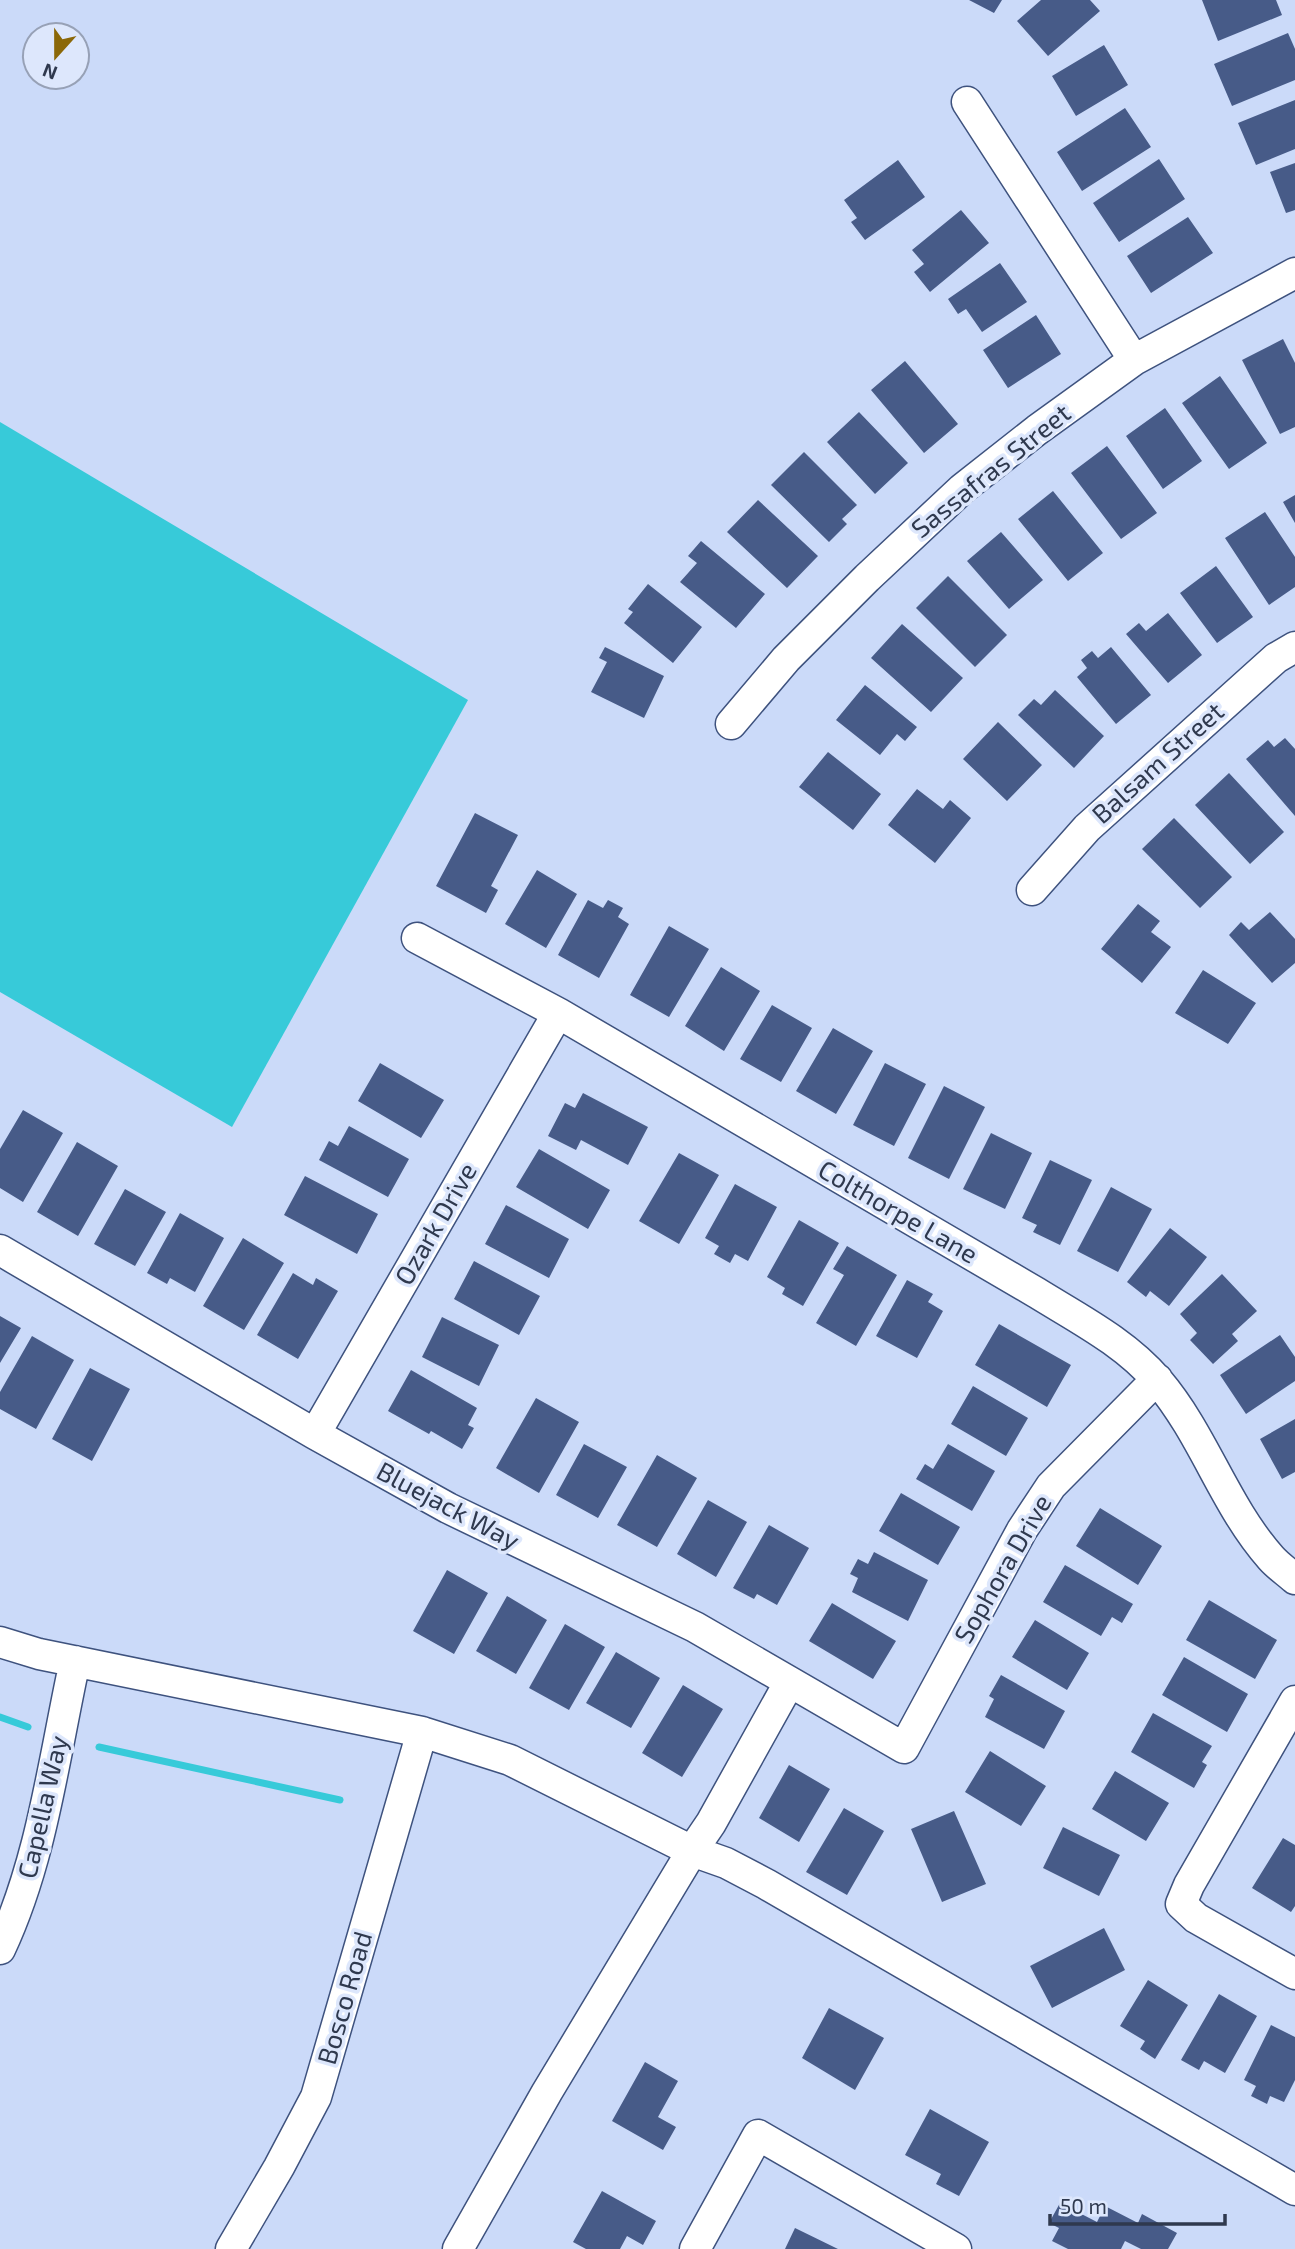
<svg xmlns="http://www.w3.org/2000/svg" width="1295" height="2249" font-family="'Exo 2',sans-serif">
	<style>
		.water { fill: #37cad9 }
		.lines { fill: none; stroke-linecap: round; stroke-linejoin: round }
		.stream { stroke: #37cad9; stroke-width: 7 }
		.building { fill: #475b88 }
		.minor-casing { stroke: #3e527e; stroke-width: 33 }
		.minor { stroke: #fff; stroke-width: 30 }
		.labels { text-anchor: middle; stroke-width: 7; stroke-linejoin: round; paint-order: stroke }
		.street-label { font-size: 26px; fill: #2f394e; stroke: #dde7fc }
	</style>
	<rect width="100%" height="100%" fill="#cbdaf9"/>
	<!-- water -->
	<path class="water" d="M0,422L468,700L232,1127L0,992Z"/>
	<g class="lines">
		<!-- stream -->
		<path class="stream" d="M0,1717L28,1727
			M99,1747L340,1800"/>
	</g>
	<!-- building -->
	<path class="building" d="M969,0H1002L994,13Z
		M1041,0H1090L1100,11L1048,56L1017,21Z
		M1202,0H1276L1282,15L1218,41Z
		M1288,33L1295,49V80L1232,106L1214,64Z
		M1104,45L1128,85L1076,116L1052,76Z
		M1295,100V149L1256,165L1238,123Z
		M1125,108L1151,147L1082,191L1057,152Z
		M1159,159L1185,199L1119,242L1093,203Z
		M898,160L925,197L865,240L851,222L857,218L844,200Z
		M1295,163V210L1286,213L1270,172Z
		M961,210L989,243L930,292L914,272L924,264L912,250Z
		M1188,217L1213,253L1151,293L1127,256Z
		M1000,263L1027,302L982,332L966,309L958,314L948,299Z
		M1036,315L1061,354L1008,388L983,350Z
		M1283,339L1295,363V427L1280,434L1242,360Z
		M905,361L958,424L924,453L871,390Z
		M1220,376L1267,443L1229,469L1182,403Z
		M1165,408L1202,461L1163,489L1126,436Z
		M859,412L908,463L875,494L827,442Z
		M1107,446L1157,513L1121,539L1071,473Z
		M804,452L857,505L842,519L847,524L829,542L771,485Z
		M1053,491L1103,553L1068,581L1018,519Z
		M1295,495V523L1283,502Z
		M758,500L818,556L787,588L727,532Z
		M1265,512L1295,557V587L1269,605L1225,538Z
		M1001,532L1043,580L1009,609L967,561Z
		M701,541L765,594L736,628L680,582L697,563L688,556Z
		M1216,566L1253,617L1217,643L1180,593Z
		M948,576L1007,635L975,667L916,608Z
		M648,584L702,627L673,663L624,623L633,612L628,609Z
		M1168,613L1202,655L1168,683L1126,634L1139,623L1146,631Z
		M902,624L963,678L931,712L871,658Z
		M605,647L664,676L644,718L591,692L607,662L599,658Z
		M1111,647L1151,695L1116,724L1077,677L1087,668L1081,660L1092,651L1098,658Z
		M865,685L917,727L905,741L897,734L880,755L836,720Z
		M1055,690L1104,736L1074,768L1018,715L1034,699L1041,705Z
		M998,722L1042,765L1007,801L963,759Z
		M1285,738L1295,749V816L1246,759L1268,740L1274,747Z
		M828,752L881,794L853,830L799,787Z
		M1229,773L1284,832L1250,864L1195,805Z
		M917,789L943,809L950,800L971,818L935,863L888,825Z
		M475,813L518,835L491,886L498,890L486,913L436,886Z
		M1174,818L1232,877L1200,908L1142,849Z
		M537,870L577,894L546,948L505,924Z
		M588,900L603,908L608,900L623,908L618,917L629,924L599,978L558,955Z
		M1138,904L1160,921L1151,932L1171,947L1142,983L1101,949Z
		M1270,912L1295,939V963L1272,983L1229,935L1241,922L1249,930Z
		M669,926L709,949L669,1017L630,995Z
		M721,967L760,991L724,1051L685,1026Z
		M1203,970L1256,1003L1228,1044L1175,1013Z
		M772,1005L812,1028L781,1082L740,1059Z
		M833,1028L873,1051L836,1114L796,1091Z
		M380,1063L444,1100L421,1138L358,1101Z
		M885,1063L926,1084L894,1146L853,1125Z
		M944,1086L985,1107L949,1179L908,1158Z
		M583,1093L648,1127L628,1165L581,1140L576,1150L548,1136L565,1103L575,1108Z
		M23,1110L63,1133L23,1202L0,1188V1149Z
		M349,1126L409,1159L388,1197L319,1160L329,1141L338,1146Z
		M991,1133L1032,1153L1005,1209L963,1189Z
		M77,1142L118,1166L78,1236L37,1212Z
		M539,1149L610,1190L588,1229L516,1187Z
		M679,1153L719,1175L679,1244L639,1221Z
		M1050,1160L1092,1180L1060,1245L1033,1232L1037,1225L1022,1218Z
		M305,1176L378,1214L357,1254L284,1215Z
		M735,1184L777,1207L748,1261L735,1254L730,1263L714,1254L719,1246L705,1238Z
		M1111,1187L1152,1209L1118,1272L1077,1251Z
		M125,1189L166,1212L135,1266L94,1244Z
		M506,1205L569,1239L549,1278L485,1244Z
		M180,1213L224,1238L195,1292L170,1278L167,1284L147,1273Z
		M799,1220L839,1243L803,1306L782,1294L785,1288L767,1277Z
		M1170,1228L1207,1257L1169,1306L1150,1291L1146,1297L1127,1282Z
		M243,1238L284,1263L244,1330L203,1306Z
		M847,1246L897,1275L856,1346L816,1323L844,1275L833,1269Z
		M474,1261L540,1296L519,1335L454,1299Z
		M293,1273L313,1285L316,1278L338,1291L298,1359L257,1335Z
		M1222,1274L1257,1311L1232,1334L1238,1341L1213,1364L1190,1340L1197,1333L1180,1314Z
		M907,1280L933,1294L928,1302L943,1311L917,1358L876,1336Z
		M0,1316L21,1328L0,1363Z
		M442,1317L499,1345L479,1386L422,1357Z
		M999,1324L1071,1365L1047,1407L975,1365Z
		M1280,1335L1295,1357V1381L1246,1414L1220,1375Z
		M32,1336L74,1360L36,1429L0,1409V1392Z
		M90,1368L130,1389L92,1461L52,1439Z
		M411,1370L477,1408L468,1425L474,1428L462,1449L431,1431L429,1434L388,1411Z
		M973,1386L1028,1418L1006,1456L951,1424Z
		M536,1398L579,1422L539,1493L496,1468Z
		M1295,1419V1472L1282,1479L1260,1439Z
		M584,1444L627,1467L598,1518L556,1495Z
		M948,1444L995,1471L972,1511L916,1479L925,1464L933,1469Z
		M657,1455L697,1478L657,1547L617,1525Z
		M901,1493L960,1527L938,1565L879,1531Z
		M708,1500L747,1522L716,1577L677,1554Z
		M1100,1508L1162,1546L1138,1585L1076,1546Z
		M769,1525L809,1548L777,1605L757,1594L754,1599L733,1588Z
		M874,1552L928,1580L908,1621L852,1592L858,1578L850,1574L858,1559L868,1564Z
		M1065,1565L1133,1604L1122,1623L1112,1617L1101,1636L1043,1602Z
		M447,1570L488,1593L454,1654L413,1631Z
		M507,1596L547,1620L516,1674L476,1651Z
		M1209,1600L1277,1640L1255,1679L1186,1640Z
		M832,1603L896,1641L873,1679L809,1641Z
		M1035,1620L1089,1653L1067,1690L1012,1657Z
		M565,1624L605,1647L569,1710L529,1688Z
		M616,1652L660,1678L631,1728L586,1703Z
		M1184,1657L1248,1694L1227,1732L1162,1695Z
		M1001,1675L1065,1711L1044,1749L985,1717L994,1699L989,1696Z
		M683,1685L723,1709L682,1777L642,1753Z
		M1153,1713L1212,1746L1202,1762L1207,1765L1194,1788L1131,1752Z
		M990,1751L1046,1786L1021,1826L965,1792Z
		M789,1765L830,1789L799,1842L759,1818Z
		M1115,1771L1169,1803L1146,1841L1092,1809Z
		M844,1808L884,1831L847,1895L806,1872Z
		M954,1811L986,1884L942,1902L911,1829Z
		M1063,1827L1120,1855L1099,1896L1043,1868Z
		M1283,1838L1295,1845V1906L1291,1912L1252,1888Z
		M1104,1928L1125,1970L1052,2008L1030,1966Z
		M1148,1980L1188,2005L1155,2059L1140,2049L1145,2041L1120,2026Z
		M1219,1994L1257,2016L1225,2073L1204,2061L1199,2070L1181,2060Z
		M829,2008L884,2038L855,2090L802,2058Z
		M1271,2025L1295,2037V2080L1284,2102L1270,2096L1267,2104L1251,2096L1256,2086L1244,2080Z
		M645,2062L678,2081L658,2117L676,2127L663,2150L612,2121Z
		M930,2109L989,2142L959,2196L936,2184L941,2174L905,2155Z
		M602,2191L656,2221L643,2245L627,2236L620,2249H586L573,2242Z
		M1060,2203L1097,2222L1105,2206L1138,2223L1142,2214L1177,2233L1168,2249H1141L1125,2241L1121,2249H1068L1052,2241L1059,2228L1049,2223Z
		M795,2228L838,2249H785Z"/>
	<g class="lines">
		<defs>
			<path id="minor" d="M967,102L1134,360
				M731,724L786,659L867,578L962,489L1037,430L1134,360L1295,273
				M1032,890L1087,828L1276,658L1295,647
				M417,938L558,1013L1037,1293C1079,1319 1126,1343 1158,1381C1204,1435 1224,1505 1271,1558C1278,1566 1287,1572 1295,1579
				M0,1250L315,1434L448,1508L695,1627L904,1748L1022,1530L1051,1486L1157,1379
				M315,1434L558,1013
				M0,1642L39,1654L422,1732L510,1760L692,1851L711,1823L789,1683
				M1295,1701L1189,1885L1181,1904L1196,1918L1295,1974
				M0,1949C42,1860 54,1757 75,1661
				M231,2249L279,2167L316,2097L422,1732
				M458,2249L547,2092L692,1851L726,1863L766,1884L1295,2190
				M695,2249L758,2135L956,2249"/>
		</defs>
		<!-- minor casing -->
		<use href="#minor" class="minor-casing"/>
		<!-- minor -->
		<use href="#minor" class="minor"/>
	</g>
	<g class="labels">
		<!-- street labels -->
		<g class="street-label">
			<text transform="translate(991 471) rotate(-39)" y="9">Sassafras Street</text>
			<text transform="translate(1158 763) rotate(-42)" y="9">Balsam Street</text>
			<text transform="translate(898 1212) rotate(30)" y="9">Colthorpe Lane</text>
			<text transform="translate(436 1224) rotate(-60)" y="9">Ozark Drive</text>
			<text transform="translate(448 1506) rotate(28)" y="9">Bluejack Way</text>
			<text transform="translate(1003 1569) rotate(-60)" y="9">Sophora Drive</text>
			<text transform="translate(43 1807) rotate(-77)" y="9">Capella Way</text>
			<text transform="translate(345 1998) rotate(-74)" y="9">Bosco Road</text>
		</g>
	</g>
	<!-- north arrow -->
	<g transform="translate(56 56) rotate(201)"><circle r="33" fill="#dde7fc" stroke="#97a1b6" stroke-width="2"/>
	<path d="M0-5L12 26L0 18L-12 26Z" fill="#8b6808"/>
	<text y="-10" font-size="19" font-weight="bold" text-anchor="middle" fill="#2f394e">N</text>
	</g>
	<!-- scale -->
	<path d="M1050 2214v10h175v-10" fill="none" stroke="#2f394e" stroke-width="3.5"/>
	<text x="1060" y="2214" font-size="21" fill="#2f394e" stroke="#dde7fc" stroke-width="5" paint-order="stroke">50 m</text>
</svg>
